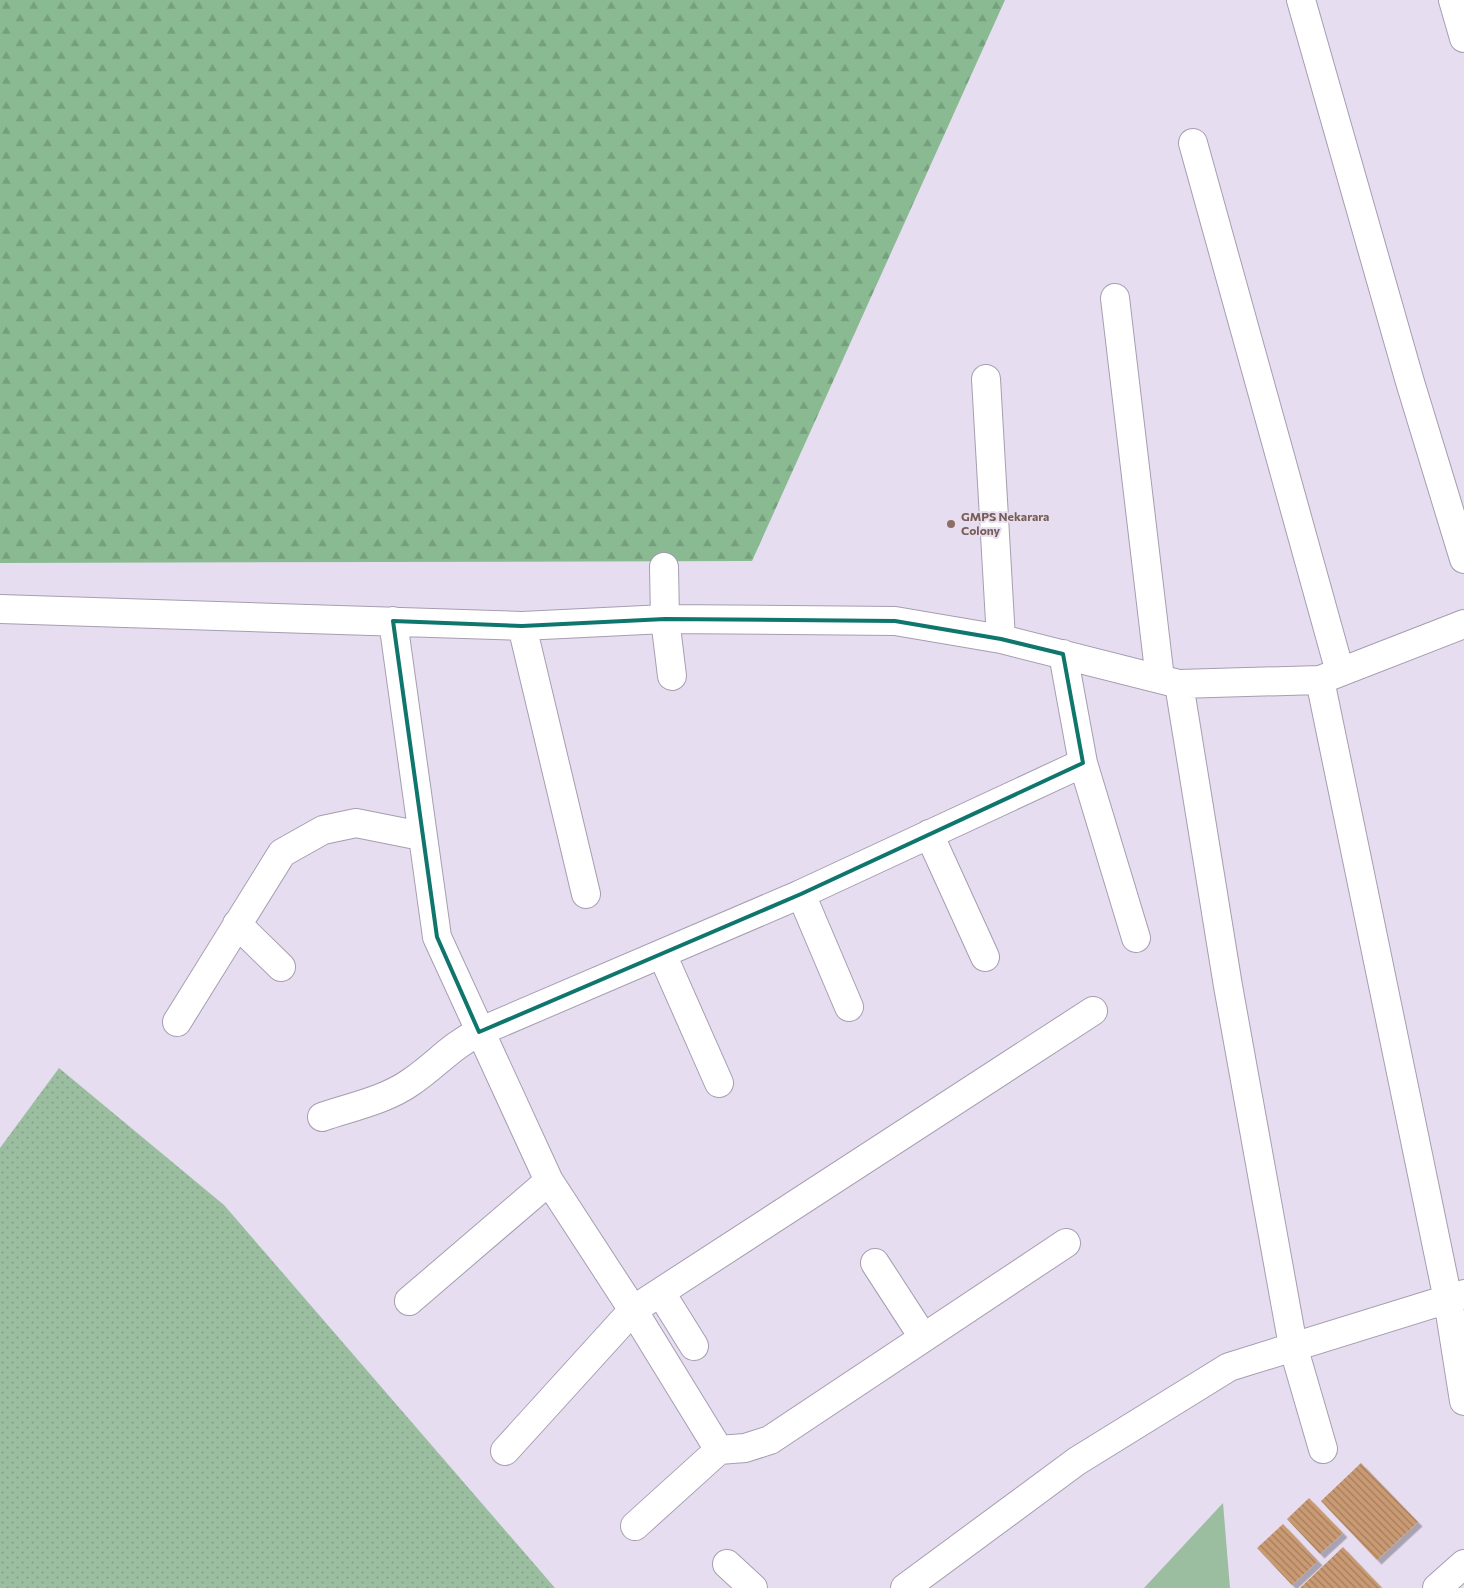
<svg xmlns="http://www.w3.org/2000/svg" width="1464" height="1588" font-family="Commissioner,sans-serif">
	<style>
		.grass { fill: url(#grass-dots) }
		.forest { fill: url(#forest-firs) }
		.park { fill: #9bbea0 }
		.building { fill: url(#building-back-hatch); filter: url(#shadow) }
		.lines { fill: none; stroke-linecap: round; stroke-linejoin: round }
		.minor-casing { stroke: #a69db0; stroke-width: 30 }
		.minor { stroke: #fff; stroke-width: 28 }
		.marked { fill: none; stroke: #0f766e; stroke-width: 4; stroke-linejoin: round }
		.education-dot { fill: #8d6e63; stroke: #e7ddf1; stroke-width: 2 }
		.labels { text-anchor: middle; stroke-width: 4; stroke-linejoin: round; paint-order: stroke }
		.education-label { font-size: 12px; font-weight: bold; fill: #785e54; stroke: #e7ddf1; text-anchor: start }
	</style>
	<defs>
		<pattern id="grass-dots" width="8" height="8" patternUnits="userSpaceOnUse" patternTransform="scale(1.25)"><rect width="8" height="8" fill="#9bbea0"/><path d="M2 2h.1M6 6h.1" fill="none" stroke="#85a289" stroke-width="1.8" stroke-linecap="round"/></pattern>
		<pattern id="forest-firs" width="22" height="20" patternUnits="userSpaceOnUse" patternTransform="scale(1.25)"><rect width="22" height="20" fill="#89ba92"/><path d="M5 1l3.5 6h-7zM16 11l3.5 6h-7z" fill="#769f7d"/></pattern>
		<pattern id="building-back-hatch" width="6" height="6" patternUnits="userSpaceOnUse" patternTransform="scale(1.25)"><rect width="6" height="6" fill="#ca9a73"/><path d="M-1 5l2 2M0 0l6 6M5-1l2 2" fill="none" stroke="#a37c5e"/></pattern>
		<filter id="shadow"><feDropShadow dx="4.5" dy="4.5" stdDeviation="0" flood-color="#0004"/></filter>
	</defs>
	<rect width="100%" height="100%" fill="#e7ddf1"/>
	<!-- grass -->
	<path class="grass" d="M59,1068L224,1205L555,1588H0V1148Z"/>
	<!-- forest -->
	<path class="forest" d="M0,0H1005L752,561L0,563Z"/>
	<!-- park -->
	<path class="park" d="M1223,1503L1230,1588H1144Z"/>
	<!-- building -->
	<path class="building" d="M1361,1463L1418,1522L1377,1560L1321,1501Z
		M1309,1498L1343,1533L1320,1554L1287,1519Z
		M1283,1524L1318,1561L1292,1585L1257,1548Z
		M1343,1547L1382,1588H1300Z"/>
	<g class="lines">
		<defs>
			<path id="minor" d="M1301,0L1410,382L1464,559
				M1453,0L1464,38
				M1193,143L1340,672
				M1115,298L1160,679
				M986,379L1001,639
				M664,567L665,619L672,676
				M0,609L522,626L665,619L895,621L1001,639L1179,684L1320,680L1464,624
				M393,621L437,937L549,1181L633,1310L719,1450L745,1448L770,1440L1066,1243
				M522,626L586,894
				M1063,654L1083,763L1136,938
				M1320,680L1448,1300L1464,1401
				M1179,684L1228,986L1293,1346L1323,1449
				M929,834L985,957
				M801,894L849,1007
				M237,924L281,967
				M662,954L719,1083
				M177,1022L282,853L323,830L356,823L421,836
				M322,1117C351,1107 386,1100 411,1082C436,1065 451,1046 479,1032L801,894L1083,763
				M875,1263L923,1337
				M661,1293L694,1346
				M409,1301L549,1181
				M505,1451L633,1310L1093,1011
				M635,1526L719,1450
				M727,1564L753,1588
				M905,1588L1077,1461L1229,1367L1464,1294
				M1437,1588L1464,1564"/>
		</defs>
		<!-- minor casing -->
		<use href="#minor" class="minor-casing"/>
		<!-- minor -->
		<use href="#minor" class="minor"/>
	</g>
	<!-- marked area -->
	<path class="marked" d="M665,619L895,621L1001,639L1063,654L1083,763L801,894L479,1032L437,937L393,621L522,626Z"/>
	<!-- markers -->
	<circle class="education-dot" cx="951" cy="524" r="5"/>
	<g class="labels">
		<!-- education labels -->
		<g class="education-label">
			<text x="961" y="521">GMPS Nekarara<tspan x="961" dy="14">Colony</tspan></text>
		</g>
	</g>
</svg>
